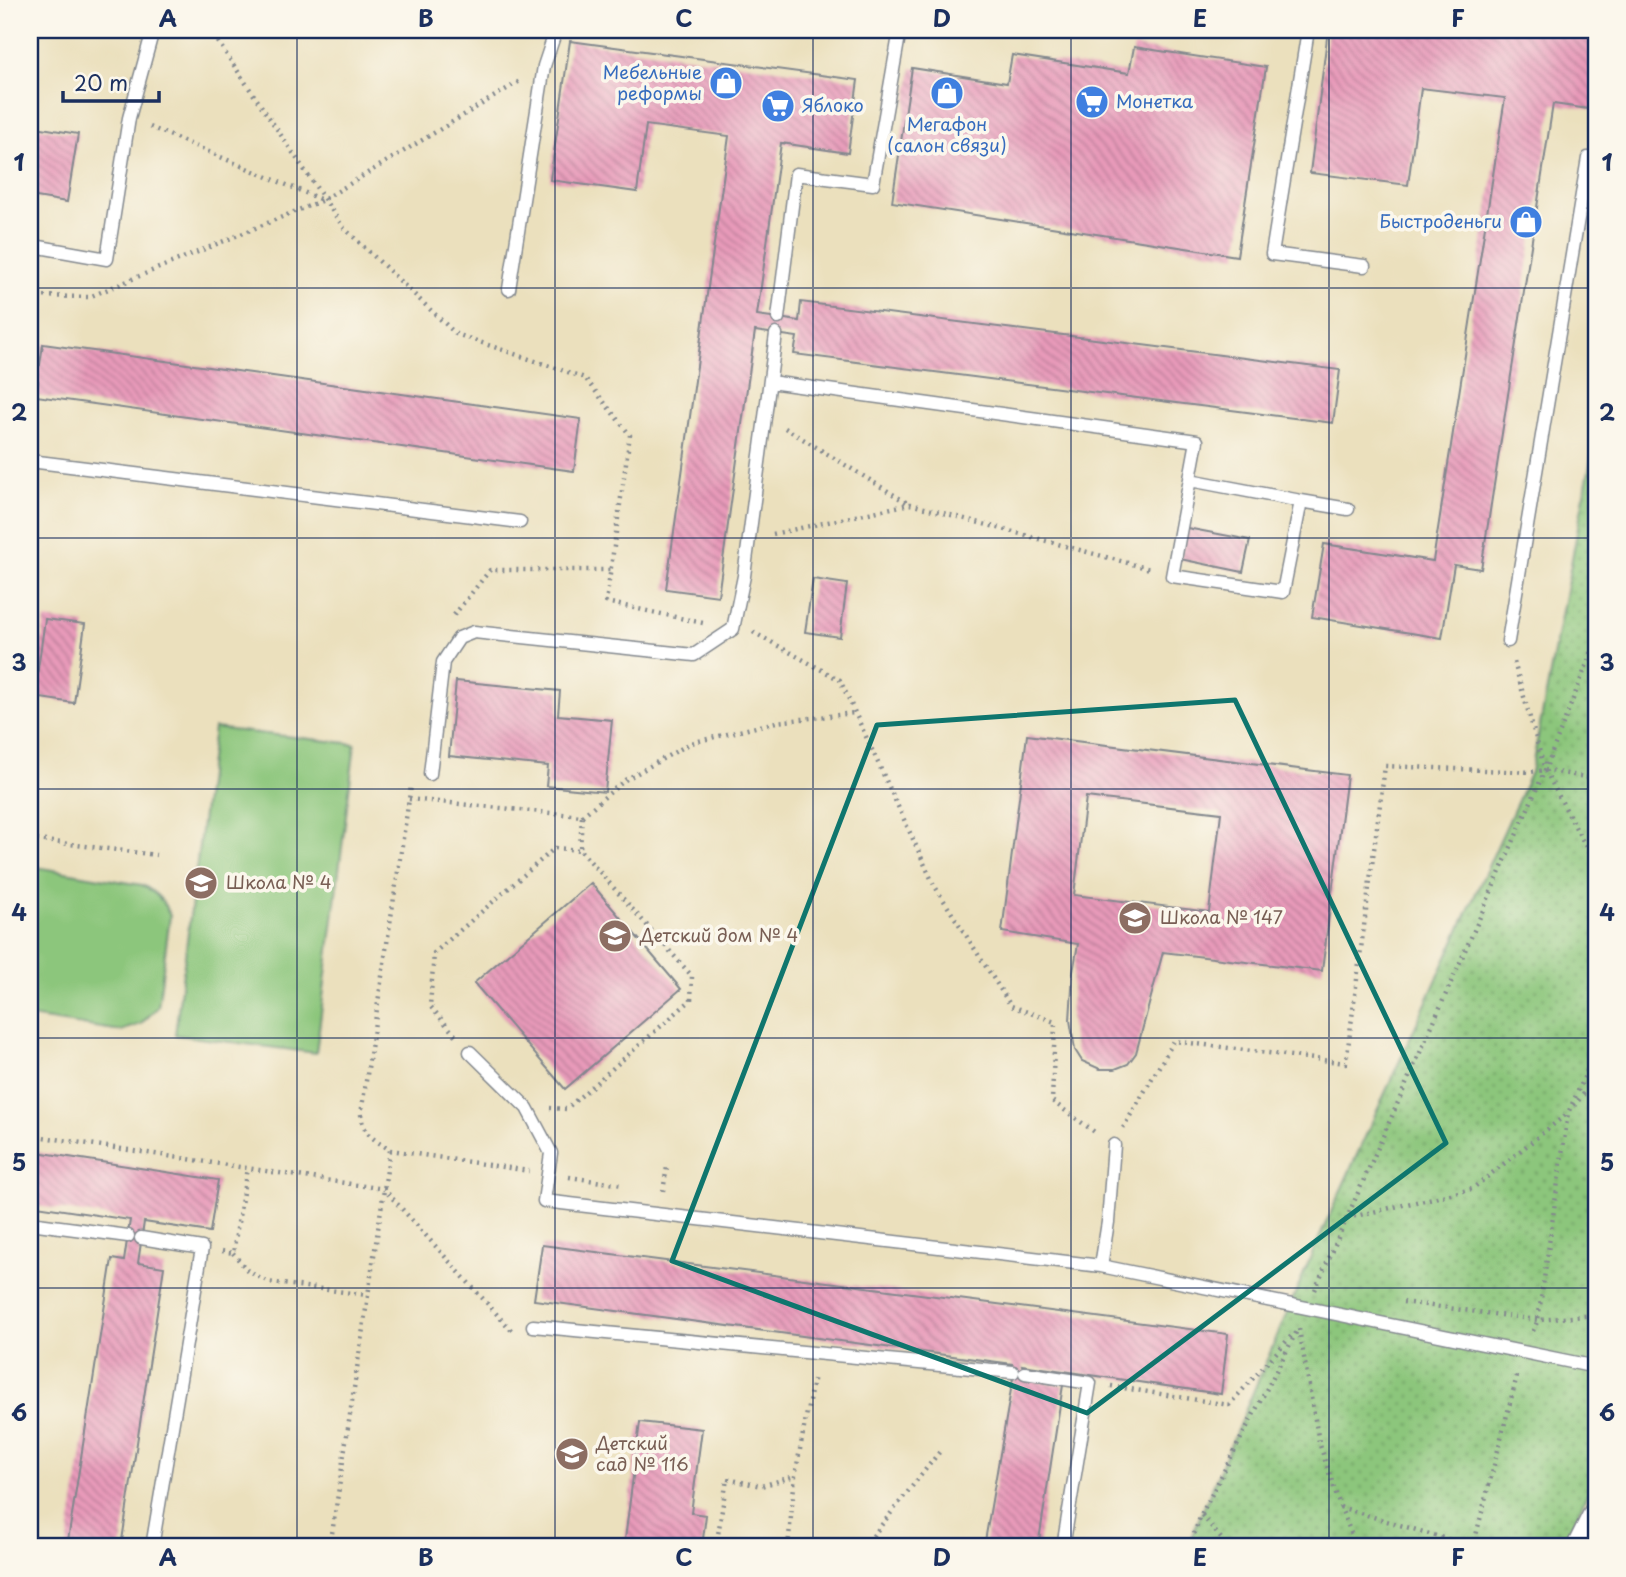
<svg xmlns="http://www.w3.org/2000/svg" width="1626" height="1577" font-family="'Playpen Sans',sans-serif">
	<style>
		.grass { fill: #8cc67b; stroke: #547a6c; stroke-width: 2 }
		.park { fill: url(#park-dots); stroke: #547a6c; stroke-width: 2 }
		.building { fill: url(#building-back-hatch); fill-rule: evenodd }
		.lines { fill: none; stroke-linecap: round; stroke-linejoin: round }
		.service-casing { stroke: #83888e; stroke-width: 15 }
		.minor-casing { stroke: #83888e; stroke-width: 27 }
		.path { stroke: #83888e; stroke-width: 4.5; stroke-dasharray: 2 5; stroke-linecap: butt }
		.service { stroke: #fff; stroke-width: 12 }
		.minor { stroke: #fff; stroke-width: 24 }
		.marked { fill: none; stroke: #0f766e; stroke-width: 5; stroke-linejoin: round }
		.grid { fill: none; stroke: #1b2f5e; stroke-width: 2; stroke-opacity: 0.55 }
		.labels { text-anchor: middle; stroke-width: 7; stroke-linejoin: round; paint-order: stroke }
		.shop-label { font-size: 18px; fill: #366cbe; stroke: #fbf7ec; text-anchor: end }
		.education-label { font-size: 18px; fill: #785e54; stroke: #fbf7ec; text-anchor: start }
		.neatline { fill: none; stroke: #1b2f5e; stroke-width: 2.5 }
		.grid-label { font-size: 23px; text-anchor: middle; font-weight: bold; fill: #1b2f5e }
	</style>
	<defs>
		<pattern id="park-dots" width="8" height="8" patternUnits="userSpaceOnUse" patternTransform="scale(1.75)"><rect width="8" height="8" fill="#8cc67b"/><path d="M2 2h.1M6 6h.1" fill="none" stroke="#72a168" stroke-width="1.8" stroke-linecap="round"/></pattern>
		<pattern id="building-back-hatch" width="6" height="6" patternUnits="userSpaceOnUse" patternTransform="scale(1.75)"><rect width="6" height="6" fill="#e89ab9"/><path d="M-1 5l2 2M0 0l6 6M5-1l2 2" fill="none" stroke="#bb7e9a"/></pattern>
	</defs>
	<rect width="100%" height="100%" fill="#fbf7ec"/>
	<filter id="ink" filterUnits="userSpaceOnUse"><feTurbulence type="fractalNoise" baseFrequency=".0143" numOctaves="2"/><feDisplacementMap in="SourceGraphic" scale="14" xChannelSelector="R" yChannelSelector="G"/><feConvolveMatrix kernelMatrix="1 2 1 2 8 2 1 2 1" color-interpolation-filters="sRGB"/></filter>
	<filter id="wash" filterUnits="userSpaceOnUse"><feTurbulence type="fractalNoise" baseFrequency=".00686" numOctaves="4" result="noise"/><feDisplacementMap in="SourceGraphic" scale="28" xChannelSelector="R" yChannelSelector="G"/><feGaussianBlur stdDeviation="1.57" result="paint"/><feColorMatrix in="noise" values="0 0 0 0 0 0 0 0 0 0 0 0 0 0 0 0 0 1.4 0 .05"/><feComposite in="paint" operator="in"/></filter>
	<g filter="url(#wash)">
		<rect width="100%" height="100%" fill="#ebe0bd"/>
		<!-- grass -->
		<path class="grass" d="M214,728L355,744L316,1053L175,1035Z
			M30,866L142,885C157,893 163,900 170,916L158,1007L141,1024L121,1031L30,1017Z"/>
		<!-- park -->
		<path class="park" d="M1596,434V1475L1562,1547H1187L1316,1245L1531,772Z"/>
		<g id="blocks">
			<!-- building -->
			<path class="building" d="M1328,30H1596V110L1553,104L1481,569L1454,565L1442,638L1312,617L1324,544L1433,561L1505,98L1421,88L1408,185L1310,173Z
				M570,41L858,80L848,153L781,143L757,315L799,321L801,302L1340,370L1333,423L794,354L797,337L755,331L718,596L666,589L729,136L646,125L637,192L550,180Z
				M1134,47L1266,67L1237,256L892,202L912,68L1007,83L1012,55L1129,73Z
				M30,126L78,134L67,202L30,196Z
				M43,344L581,419L574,471L36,396L38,381L30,380V363L40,365Z
				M1187,528L1250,540L1243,572L1180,559Z
				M813,579L847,584L840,637L805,632Z
				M45,619L85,624L74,703L34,697Z
				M456,681L560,691L558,715L612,720L605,792L546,786L548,766L449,756Z
				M1027,735L1347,775L1322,971L1163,952L1136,1053L1128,1064L1115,1069H1100L1082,1061L1075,1050L1070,1020L1073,972L1078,944L1002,932ZM1086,797L1221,813L1209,912L1074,895Z
				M591,883L681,989L565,1089L474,983Z
				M30,1151L218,1180L210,1232L144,1222L138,1263L164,1267L121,1547H67L112,1259L124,1261L130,1220L30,1205Z
				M542,1245L1228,1334L1221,1394L1022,1365L1026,1380L1063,1385L1038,1547H984L1013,1378L1012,1364L534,1300Z
				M640,1422L702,1429L691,1513L706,1515L702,1547H624Z"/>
		</g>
	</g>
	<g filter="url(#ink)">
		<use href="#blocks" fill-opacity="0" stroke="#83888e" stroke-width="2"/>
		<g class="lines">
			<defs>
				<path id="service" d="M1308,30L1272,254L1364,266
					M30,270L34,246L107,259L129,118L153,30
					M509,289L544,66L556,30
					M778,318L796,174L873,184L900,30
					M770,382L1197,441L1172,576L1283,592L1301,501L1348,509
					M30,461L520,522
					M1190,480L1301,501
					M1508,641L1588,158L1596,159
					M430,774L443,662L459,638L474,632L694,655L733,629L744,576L776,334
					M470,1052L527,1108L551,1153L544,1201L1101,1266L1596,1367
					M30,1223L128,1236
					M141,1238L202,1248L152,1547
					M1101,1266L1108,1222L1114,1145
					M533,1326L1013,1372
					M1025,1373L1090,1383L1063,1547"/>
				<path id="minor" d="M1579,1547L1596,1513"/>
			</defs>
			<!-- service casing -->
			<use href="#service" class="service-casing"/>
			<!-- minor casing -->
			<use href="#minor" class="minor-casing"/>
			<!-- path -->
			<path class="path" d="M210,30L343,227L456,334L585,378L630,435L606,602L703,623
				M150,127L322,200
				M30,296L89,297L323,200L520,81
				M785,428L909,504
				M773,534L910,504L1150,569
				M454,615L490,570H610
				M753,632L840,680L934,885L1011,1006L1055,1022L1052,1101L1096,1133
				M1514,662L1545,770L1596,779
				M409,799L582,816L580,850L555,848L434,953L430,1006L456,1036
				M582,816L625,780L691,743L776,722L855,713
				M30,839L156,855
				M1574,1106L1596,1078
				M550,1108L566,1109L691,1000L692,976L580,850
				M1123,1128L1174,1041L1346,1063L1385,766L1531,772L1545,770L1596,866
				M30,1135L384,1189L512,1331
				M390,1150L529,1171
				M569,1177L622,1185
				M663,1191L667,1167
				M1347,1218L1472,1189L1568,1113
				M222,1251L233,1253L247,1168
				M233,1253L247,1270L268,1282L367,1295
				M1315,1290L1545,770L1596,641
				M1403,1302L1538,1320L1596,1315
				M1299,1329L1319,1442L1340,1506L1357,1547
				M1533,1331L1538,1320L1568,1113L1596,1051
				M1111,1386L1229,1405L1293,1334
				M1340,1507L1473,1547
				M1202,1515L1228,1547
				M330,1547L390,1150C374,1139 363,1135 361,1114L411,786
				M716,1547L727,1479L761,1486L795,1476
				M788,1547L795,1476L814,1375
				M864,1547L941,1450
				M1189,1547L1201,1515L1298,1329
				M1473,1547L1518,1372"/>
			<!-- service -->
			<use href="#service" class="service"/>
			<!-- minor -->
			<use href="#minor" class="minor"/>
		</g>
	</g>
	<!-- marked area -->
	<path class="marked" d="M1235,700L1446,1143L1087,1413L672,1261L877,725Z"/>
	<!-- grid -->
	<path class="grid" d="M297,30V1547M555,30V1547M813,30V1547M1071,30V1547M1329,30V1547M30,288H1596M30,538H1596M30,789H1596M30,1038H1596M30,1288H1596"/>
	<!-- icons -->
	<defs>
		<symbol id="shop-disc" viewBox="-11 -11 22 22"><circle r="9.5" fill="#3f7fe0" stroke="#fbf7ec"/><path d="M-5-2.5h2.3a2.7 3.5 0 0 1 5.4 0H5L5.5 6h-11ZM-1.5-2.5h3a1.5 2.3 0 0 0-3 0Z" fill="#fff"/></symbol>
		<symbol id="supermarket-disc" viewBox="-11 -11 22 22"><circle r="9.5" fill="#3f7fe0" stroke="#fbf7ec"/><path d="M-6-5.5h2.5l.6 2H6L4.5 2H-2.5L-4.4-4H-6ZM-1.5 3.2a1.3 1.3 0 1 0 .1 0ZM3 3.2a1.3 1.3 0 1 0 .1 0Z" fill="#fff"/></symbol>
		<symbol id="school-disc" viewBox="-11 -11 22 22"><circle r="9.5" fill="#8d6e63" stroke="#fbf7ec"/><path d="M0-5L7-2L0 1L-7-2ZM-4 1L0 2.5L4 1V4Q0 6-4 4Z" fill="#fff"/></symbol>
	</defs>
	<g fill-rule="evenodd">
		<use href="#shop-disc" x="707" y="64" width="38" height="38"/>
		<use href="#shop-disc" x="928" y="74" width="38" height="38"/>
		<use href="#supermarket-disc" x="1073" y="83" width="38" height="38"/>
		<use href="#supermarket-disc" x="759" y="87" width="38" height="38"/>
		<use href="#shop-disc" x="1507" y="203" width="38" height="38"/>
		<use href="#school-disc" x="182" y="864" width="38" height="38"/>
		<use href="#school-disc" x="1116" y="899" width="38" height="38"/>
		<use href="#school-disc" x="596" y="917" width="38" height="38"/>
		<use href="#school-disc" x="553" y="1435" width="38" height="38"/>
	</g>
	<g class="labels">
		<!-- shop labels -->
		<g class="shop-label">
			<text x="702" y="79">Мебельные<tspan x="702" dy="21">реформы</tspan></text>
			<text x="1116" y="108" text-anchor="start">Монетка</text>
			<text x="802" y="112" text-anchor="start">Яблоко</text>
			<text x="947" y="131" text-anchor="middle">Мегафон<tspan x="947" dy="21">(салон связи)</tspan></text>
			<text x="1502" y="228">Быстроденьги</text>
		</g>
		<!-- education labels -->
		<g class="education-label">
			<text x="226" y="889">Школа № 4</text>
			<text x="1160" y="924">Школа № 147</text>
			<text x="640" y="942">Детский дом № 4</text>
			<text x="596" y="1450">Детский<tspan x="596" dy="21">сад № 116</tspan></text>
		</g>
	</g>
	<!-- margin -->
	<rect width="1626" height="1577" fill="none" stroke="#fbf7ec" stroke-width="77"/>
	<!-- scale -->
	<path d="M63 91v10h96v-10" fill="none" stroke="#1b2f5e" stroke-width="3.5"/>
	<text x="74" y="91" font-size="21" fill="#1b2f5e" stroke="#fbf7ec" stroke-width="5" paint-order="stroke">20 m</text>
	<rect x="38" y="38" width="1550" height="1500" class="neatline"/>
	<g class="grid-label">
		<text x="168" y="27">A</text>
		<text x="426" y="27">B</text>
		<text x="684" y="27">C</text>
		<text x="942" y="27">D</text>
		<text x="1200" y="27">E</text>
		<text x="1458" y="27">F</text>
		<text x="19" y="171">1</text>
		<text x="1607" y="171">1</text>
		<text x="19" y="421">2</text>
		<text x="1607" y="421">2</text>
		<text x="19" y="671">3</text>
		<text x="1607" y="671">3</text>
		<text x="19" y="921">4</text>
		<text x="1607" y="921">4</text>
		<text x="19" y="1171">5</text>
		<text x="1607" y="1171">5</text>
		<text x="19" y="1421">6</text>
		<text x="1607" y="1421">6</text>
		<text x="168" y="1566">A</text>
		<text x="426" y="1566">B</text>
		<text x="684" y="1566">C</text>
		<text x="942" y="1566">D</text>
		<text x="1200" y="1566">E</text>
		<text x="1458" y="1566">F</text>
	</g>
</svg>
